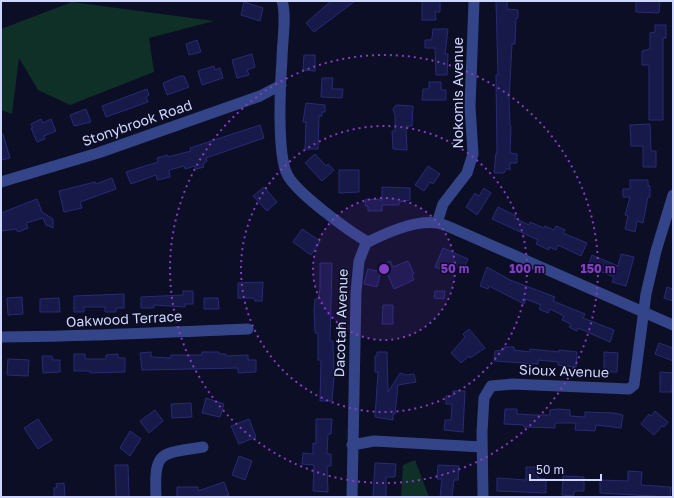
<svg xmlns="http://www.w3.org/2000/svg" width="674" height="498" font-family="'Golos Text',sans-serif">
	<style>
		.green { fill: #0f3026 }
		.building { fill: #171948; stroke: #272b76 }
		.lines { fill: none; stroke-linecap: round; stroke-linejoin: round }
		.minor { stroke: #334588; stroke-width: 11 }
		.ring { fill: none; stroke: #843dc5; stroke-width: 2; stroke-dasharray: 2 4 }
		.labels { text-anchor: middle; stroke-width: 3; stroke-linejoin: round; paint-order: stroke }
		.street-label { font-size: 14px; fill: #d0d7ff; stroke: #0c0e25 }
		.centre { fill: #843dc5; stroke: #0c0e25; stroke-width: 2 }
		.ring-label { font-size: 12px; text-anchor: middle; font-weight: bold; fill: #843dc5; stroke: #0c0e25; stroke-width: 3; stroke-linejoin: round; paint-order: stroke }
	</style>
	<rect width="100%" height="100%" fill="#0c0e25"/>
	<!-- green -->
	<path class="green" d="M72,2L214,21L149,38L154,72L70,105L38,90L19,58L12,114L1,110V29Z
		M415,460L429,497H401L403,465Z"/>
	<!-- building -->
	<path class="building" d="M331,1H355L314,32L306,23Z
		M440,1V12H435L436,20H422V2Z
		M496,1H507V9L518,10V18H516L515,44H512L509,100L510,126H511L510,153L517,154V163H510V170L507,168L504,173H494L496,153H497L496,75H498Z
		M636,1H660L659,13L636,12Z
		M244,2L263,8L260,21L241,15Z
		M655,25H666V38H663V120H649V65H642V51L650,49V33L655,32Z
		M433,29H448L445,54H448L447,75H436L435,48H425V40H431L432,38Z
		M197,40L201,52L189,55L186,44Z
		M252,54L255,67L247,70L249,75L237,78L232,60Z
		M304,55H315V71L303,70Z
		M214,66L215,70L220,68L223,78L202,85L198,71Z
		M180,76H184L189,87L167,95L163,83Z
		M322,78H333L332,89H343L342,98L321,97Z
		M429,82H441V90H446V100H422L423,89H429Z
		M147,89L149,95L146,97L148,102L106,117L102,106Z
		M306,103L325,105V112H322V116H319L318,149H305L306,122H303Z
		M396,105L413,106L412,126H406L407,150L393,149L392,131H395V116L393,109Z
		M86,109L91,122L74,126L70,115Z
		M41,119L43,123L51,119L56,131L44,136L45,139L37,142L31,128H33L31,124Z
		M650,124L651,151H656V167H643V146H631L630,125Z
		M260,125L264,138L206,158L207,161L203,164L204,167L196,169L195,166L185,169L184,166L169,170L170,177L157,180L156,175L131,184L126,172L158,162L157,158L168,155V157L191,151L190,148Z
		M1,134H3L10,158L1,160Z
		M315,154L326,166L328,164L334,170L322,181L305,163Z
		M428,166L440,174L433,184L430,182L424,191L415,185Z
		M339,170H359V192L339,193Z
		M112,178L116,189L80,202L82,208L64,212L59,191L95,182L96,184Z
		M630,180H648V186H650V197H648L643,223L637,221L635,232L625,229L628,216L625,215L630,197H623V189H630Z
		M264,187L277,202L267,211L253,196Z
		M382,187L410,188V200L399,202V205H382V211H368V206H365L366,199L382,200Z
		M484,188L491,193L477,215L466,207L475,193L479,196Z
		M37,199L42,212L53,219V228L46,225L43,218L26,223L28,228L18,232L16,229L1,231V213Z
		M498,207L516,216L514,218L529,225L530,222L544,228L545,226L554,230L556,226L565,230L563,233L587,243L581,256L558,245L556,250L549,247V250L536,244L538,240L492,219Z
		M302,229L320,241L311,255L293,242Z
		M443,248L468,259L463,270L447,263L444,271L435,267Z
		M621,254L634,257L626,286L612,282L614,277L588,266L592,255L618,266Z
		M390,261L393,267L408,261L414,274L412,275L414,280L394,289L383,264Z
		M320,263H332L330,341H333L334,377L332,401H320L321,360H318V333H315L314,309L315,299H318L320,289Z
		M487,267L510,280L555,297L553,301L585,314L583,318L614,330L610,342L578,328L577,331L569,327L571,324L562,320L564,316L550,309L548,313L539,309L541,305L526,299L524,304L489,286L488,289L480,286Z
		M368,269L381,272L377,287L364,284Z
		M263,282L262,301H255L254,298H238V283Z
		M667,287L673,289V301L664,298Z
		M183,291H193V304H185V307L154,305V308H141V297L183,295Z
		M435,291H445L444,299L434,298Z
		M124,294V308H116V312H105V307H84V312H74V296Z
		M22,297L23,314L8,315L7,298Z
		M59,298L60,312H40V299Z
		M204,298H218L219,309H204Z
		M383,305H393V324H382Z
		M469,329L485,348L470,358L469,356L461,363L451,353L465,337L463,334Z
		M659,343L673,348V361L655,354Z
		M504,347H514V350L530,352V349L559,352V350L577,352L576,367L558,365V362L538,360V364L494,361L495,351L504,350Z
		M151,352V357L171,358V355H202V352H219V354H226V356L248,355V360H256V372L238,373V368L142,370L140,353Z
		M377,352H387L388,392L400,373L406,375L414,374L416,382L398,385L395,414H393V420L375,417L378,372H375V356H377Z
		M604,352L618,353L617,372H604Z
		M74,354H85V359H106V355L118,354V358H125V372L90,373V371H74Z
		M42,356H52L53,360H60V372L43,373Z
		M8,359L29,360L28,376L7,375Z
		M660,372L673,373L672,392H660Z
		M453,391H465L463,432L444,430L445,420H451L452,404H446V396H453Z
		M206,398L224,404L220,417L202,413Z
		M191,403L192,417L172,418L171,404Z
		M505,409H517V414L535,415H550V410L558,409L570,410V416L585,417V412L614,413L623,415L621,428L596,425L595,431L575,430L576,423H555V428L524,427V425L504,424Z
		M155,410L163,421L149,433L140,421Z
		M655,411L668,422L664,427L662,426L654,435L641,424L649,414L651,416Z
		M38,419L52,440L38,449L24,428Z
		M249,419L256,437L239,444L231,426Z
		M316,419H332L331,434H328L327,454H331V466H327L328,492L313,491L314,465L302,464L303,453L313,454V443L316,444Z
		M130,431L141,439L130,456L120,448Z
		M239,456L252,461L245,480L232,475Z
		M375,463L396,464L395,477H386V497H373Z
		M115,465H128L129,497H116Z
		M438,465L459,466L458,480H454L452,497H440L442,479H437Z
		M526,467H538V478L546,479V493L497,491V478L526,480Z
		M628,471L642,472L641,485L671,487L670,497L600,493V480L628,481Z
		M563,476L584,477V491H575L573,496L562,495Z
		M224,482L229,495L223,497H177V487H198V491Z
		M64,483L65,497H54V488H57L56,484Z"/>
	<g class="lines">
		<!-- minor -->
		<path class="minor" d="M282,1C287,15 282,43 282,59C280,84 277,154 287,174C295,192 350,232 368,242
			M1,182L98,153L260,96L281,85
			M437,223L443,204L467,173L473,154L470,106L474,1
			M1,337C83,337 166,332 248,329
			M352,445L374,441L482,447
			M156,497C154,450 160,454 203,447
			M352,497L356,292L359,261L366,243C386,233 414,220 437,223C445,224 453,229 461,232L673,325
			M483,497L482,432L484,398L491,386L512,384L629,389L634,385L646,294L656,251L673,195"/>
	</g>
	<!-- distance rings -->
	<circle cx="384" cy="269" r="71" fill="#843dc5" fill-opacity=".12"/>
	<g class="ring">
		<circle cx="384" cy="269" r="71"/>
		<circle cx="384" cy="269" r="143"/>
		<circle cx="384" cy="269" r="214"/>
	</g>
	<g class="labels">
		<!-- street labels -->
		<g class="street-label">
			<text transform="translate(458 93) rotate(-90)" y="5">Nokomis Avenue</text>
			<text transform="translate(137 123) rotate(-19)" y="5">Stonybrook Road</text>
			<text transform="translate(124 319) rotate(-3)" y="5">Oakwood Terrace</text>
			<text transform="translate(341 323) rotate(-88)" y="5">Dacotah Avenue</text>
			<text transform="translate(564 371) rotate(2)" y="5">Sioux Avenue</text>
		</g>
	</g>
	<circle cx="384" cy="269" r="6" class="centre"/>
	<g class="ring-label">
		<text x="455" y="273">50 m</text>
		<text x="527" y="273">100 m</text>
		<text x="598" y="273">150 m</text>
	</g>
	<!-- border -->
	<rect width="674" height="498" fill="none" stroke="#d0d7ff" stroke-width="4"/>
	<!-- scale -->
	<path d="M530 474v6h71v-6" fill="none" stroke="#d0d7ff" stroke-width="2"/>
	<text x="536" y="474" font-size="12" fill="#d0d7ff" stroke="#0c0e25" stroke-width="3" paint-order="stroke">50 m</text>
</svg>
